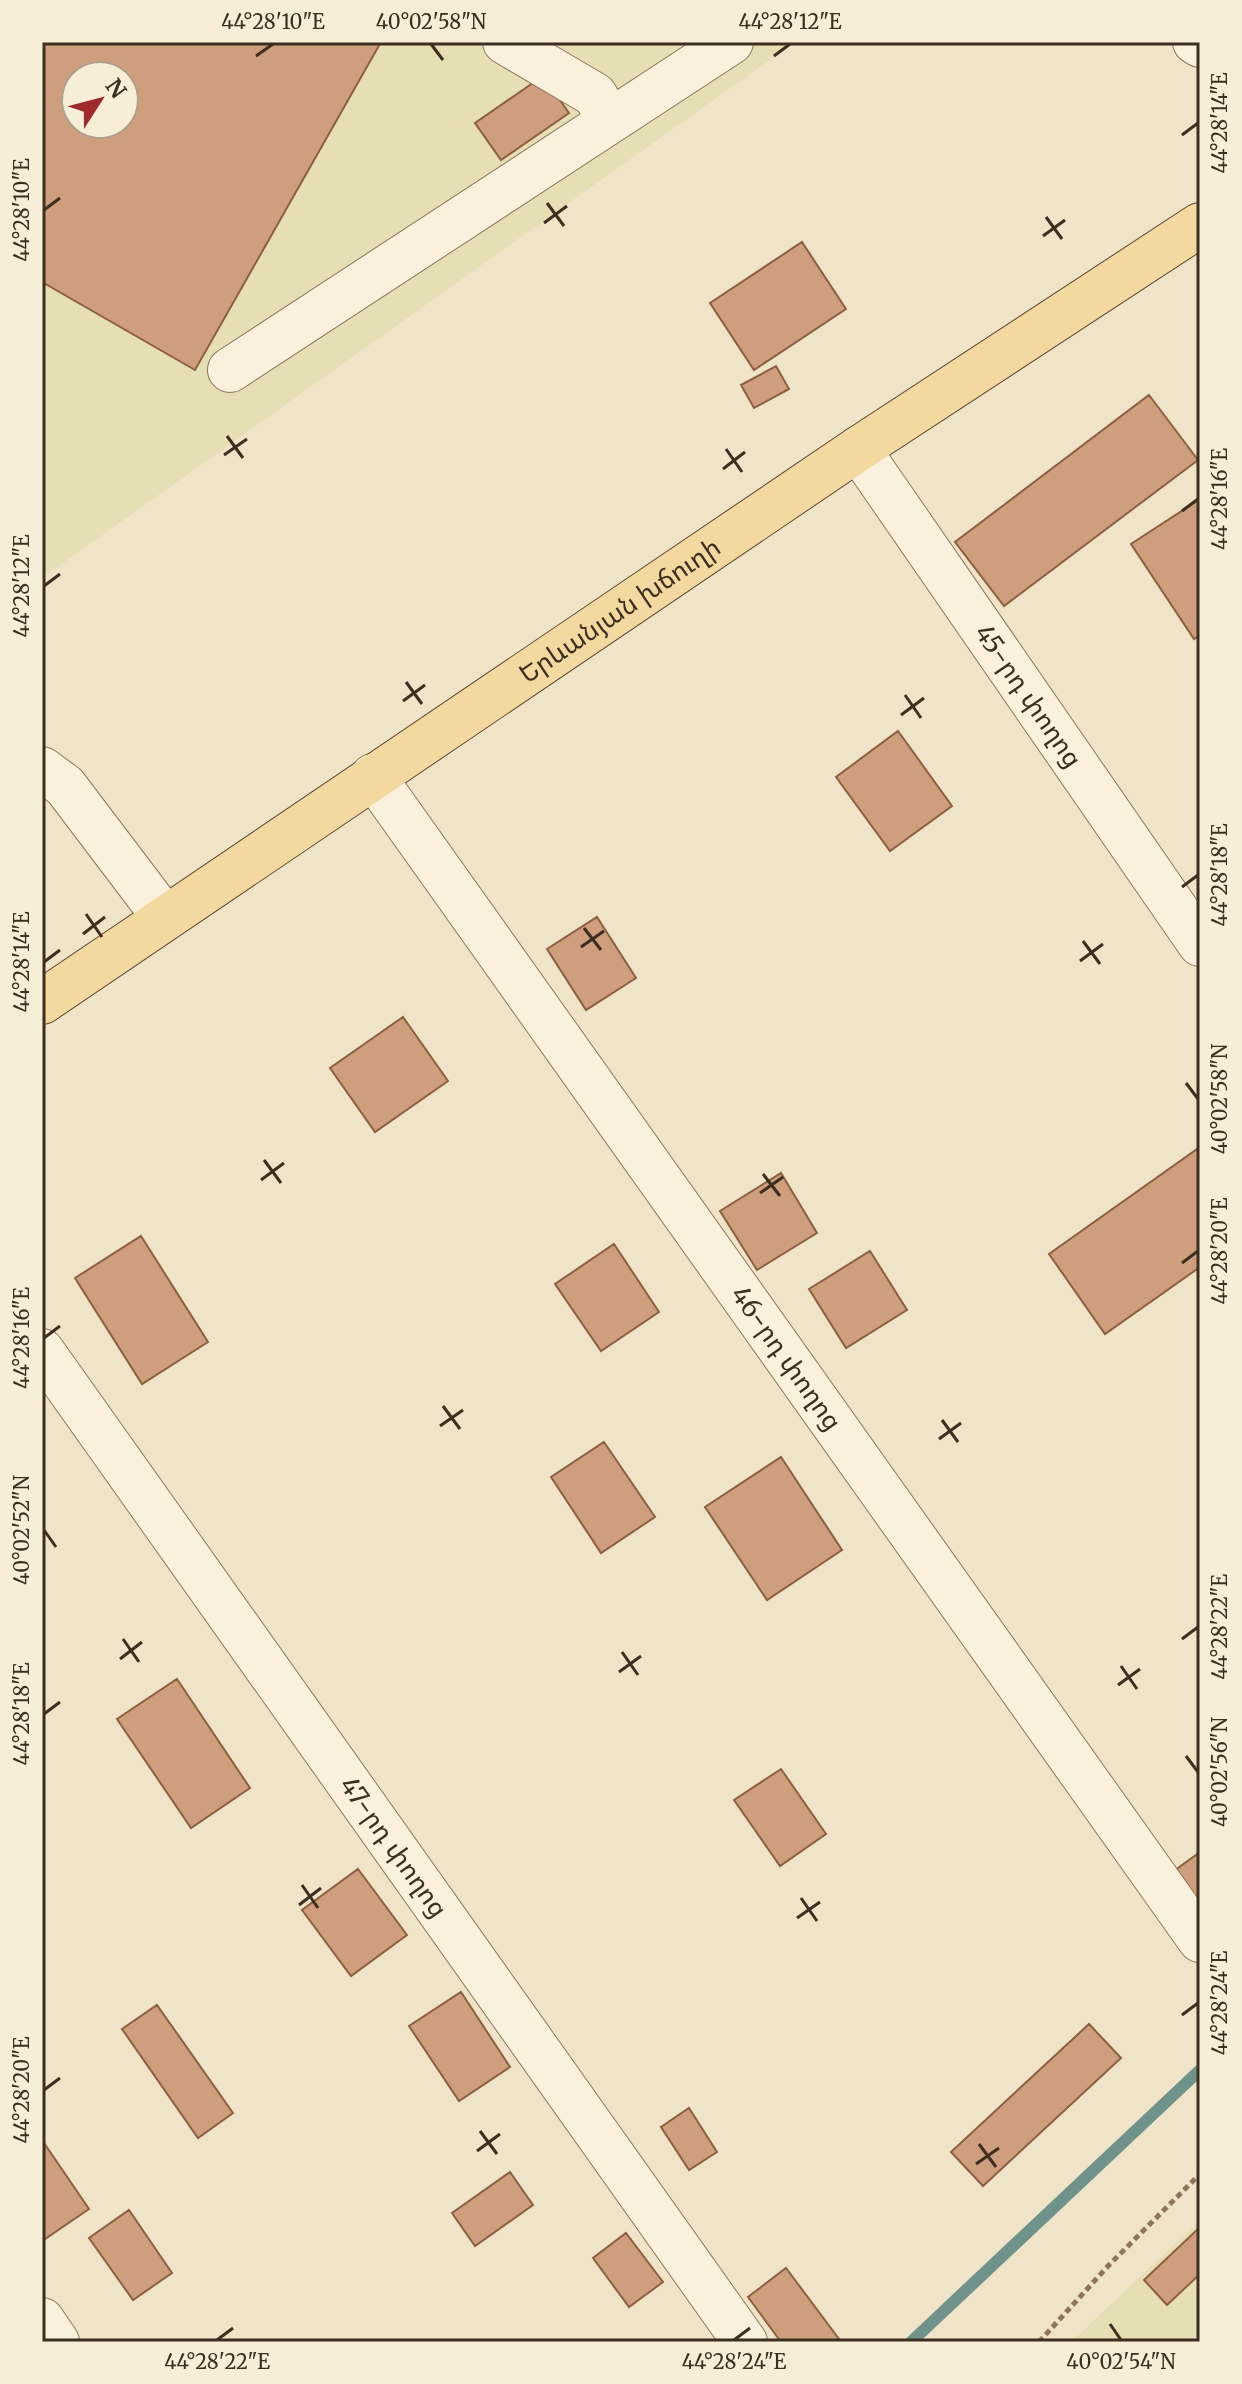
<svg xmlns="http://www.w3.org/2000/svg" width="1242" height="2384" font-family="Merriweather,'Noto Sans Armenian',serif">
	<style>
		.farmland { fill: #e6deb5; fill-rule: evenodd }
		.lines { fill: none; stroke-linecap: round; stroke-linejoin: round }
		.stream { stroke: #6f938a; stroke-width: 12 }
		.building { fill: #cf9f7d; stroke: #8d5f41; stroke-width: 2; fill-rule: evenodd }
		.minor-casing { stroke: #8d765c; stroke-width: 46 }
		.major-casing { stroke: #5b4430; stroke-width: 46 }
		.path { stroke: #8d765c; stroke-width: 5; stroke-dasharray: 6 4; stroke-linecap: butt }
		.minor { stroke: #faf1dc; stroke-width: 44 }
		.major { stroke: #f3d9a0; stroke-width: 44 }
		.ticks { fill: none; stroke: #3d2e20; stroke-width: 3 }
		.labels { text-anchor: middle; stroke-width: 6; stroke-linejoin: round; paint-order: stroke }
		.street-label { font-size: 26px; fill: #3d2e20; stroke: #f7eed8 }
		.neatline { fill: none; stroke: #3d2e20; stroke-width: 3 }
		.ticks-label { font-size: 20px; text-anchor: middle; fill: #3d2e20 }
	</style>
	<rect width="100%" height="100%" fill="#f0e4c8"/>
	<!-- farmland -->
	<path class="farmland" d="M42,42H795L42,578ZM76,76H124V124H76Z
		M1200,2220V2342H1071Z"/>
	<g class="lines">
		<!-- stream -->
		<path class="stream" d="M911,2342L1200,2070"/>
	</g>
	<!-- building -->
	<path class="building" d="M42,42H381L195,370L42,282ZM76,76H124V124H76Z
		M543,76L569,113L501,160L475,123Z
		M802,242L846,309L754,370L710,303Z
		M776,366L789,389L754,408L741,385Z
		M1149,395L1198,460L1004,606L955,542Z
		M1200,499V635L1194,639L1131,544Z
		M898,731L952,806L890,851L836,777Z
		M597,917L636,978L586,1010L547,949Z
		M403,1017L448,1081L375,1132L330,1068Z
		M1200,1147V1267L1105,1334L1049,1254Z
		M781,1173L817,1233L757,1270L720,1211Z
		M141,1236L208,1342L142,1384L75,1278Z
		M614,1244L659,1312L601,1351L555,1284Z
		M870,1251L907,1310L846,1348L809,1289Z
		M604,1442L655,1517L601,1553L551,1477Z
		M781,1457L842,1550L767,1600L705,1507Z
		M177,1679L250,1788L191,1828L117,1719Z
		M781,1769L826,1834L780,1866L734,1800Z
		M1200,1852V1922L1167,1876Z
		M358,1869L407,1935L351,1976L302,1910Z
		M461,1992L510,2067L459,2101L409,2026Z
		M157,2005L233,2113L198,2138L122,2029Z
		M1089,2024L1121,2058L983,2186L951,2152Z
		M689,2108L717,2152L689,2170L661,2127Z
		M42,2140L89,2209L42,2241Z
		M510,2172L533,2205L475,2246L452,2213Z
		M129,2210L172,2273L133,2300L89,2238Z
		M1200,2227V2274L1167,2305L1144,2280Z
		M626,2233L663,2282L629,2307L593,2258Z
		M786,2268L839,2339L834,2342H781L748,2297Z"/>
	<g class="lines">
		<defs>
			<g id="minor">
				<path d="M505,42L595,95L609,119"/>
				<path d="M1195,42L1200,45"/>
				<path d="M230,370L731,42"/>
				<path id="s1" d="M858,449L1200,944"/>
				<path d="M42,769L65,786L165,918"/>
				<path id="s2" d="M373,776L1200,1940"/>
				<path id="s3" d="M42,1351L745,2342"/>
				<path d="M42,2320L57,2342"/>
			</g>
			<g id="major">
				<path id="s4" d="M42,1002L858,449L1200,225"/>
			</g>
		</defs>
		<!-- minor casing -->
		<use href="#minor" class="minor-casing"/>
		<!-- major casing -->
		<use href="#major" class="major-casing"/>
		<!-- path -->
		<path class="path" d="M1039,2342L1109,2265L1200,2174"/>
		<!-- minor -->
		<use href="#minor" class="minor"/>
		<!-- major -->
		<use href="#major" class="major"/>
	</g>
	<!-- ticks -->
	<path class="ticks" d="M431,44L443,60M256,56L273,44M774,56L790,44M1182,135L1198,123M547,203L564,226M44,210L60,198M1046,217L1062,239M544,223L567,206M1043,236L1065,220M227,436L243,458M726,449L742,472M224,455L247,439M723,469L745,452M1182,511L1198,499M44,586L60,574M406,682L422,704M905,695L921,718M403,701L425,685M901,715L924,698M1182,887L1198,875M86,914L102,937M584,928L601,950M83,934L105,917M1083,941L1100,964M581,947L604,931M1080,961L1103,944M44,962L60,950M1186,1083L1198,1099M264,1160L281,1183M763,1174L780,1196M261,1180L284,1163M760,1193L783,1177M1182,1263L1198,1251M44,1338L60,1326M443,1406L460,1429M942,1420L958,1442M440,1426L463,1410M939,1439L961,1423M44,1530L56,1547M123,1639L139,1662M1182,1639L1198,1627M622,1652L638,1675M120,1659L142,1642M1121,1666L1137,1689M619,1672L641,1656M1118,1685L1140,1669M44,1714L60,1702M1186,1756L1198,1772M302,1885L318,1908M801,1898L817,1921M299,1905L321,1888M797,1918L820,1902M1182,2015L1198,2003M44,2090L60,2078M480,2131L497,2154M979,2144L996,2167M477,2151L500,2134M976,2164L999,2148M1110,2324L1121,2340M217,2340L233,2328M734,2340L750,2328"/>
	<g class="labels">
		<!-- street labels -->
		<g class="street-label">
			<text dy="9" stroke="none"><textPath href="#s4" startOffset="698">Երևանյան խճուղի</textPath></text>
			<text dy="9" stroke="none"><textPath href="#s1" startOffset="300">45-րդ փողոց</textPath></text>
			<text dy="9" stroke="none"><textPath href="#s2" startOffset="714">46-րդ փողոց</textPath></text>
			<text dy="9" stroke="none"><textPath href="#s3" startOffset="608">47-րդ փողոց</textPath></text>
		</g>
	</g>
	<!-- border -->
	<rect width="1242" height="2384" fill="none" stroke="#f7eed8" stroke-width="88"/>
	<!-- north arrow -->
	<g transform="translate(100 100) rotate(54)"><circle r="38" fill="#f7eed8" stroke="#ada18e" stroke-width="2"/>
	<path d="M0-6L14 30L0 20L-14 30Z" fill="#9e2a2b"/>
	<text y="-12" font-size="22" font-weight="bold" text-anchor="middle" fill="#3d2e20">N</text>
	</g>
	<rect x="44" y="44" width="1154" height="2296" class="neatline"/>
	<g class="ticks-label">
		<text x="273" y="29">44°28'10"E</text>
		<text x="431" y="29">40°02'58"N</text>
		<text x="790" y="29">44°28'12"E</text>
		<text transform="translate(1220 123) rotate(-90)" y="7">44°28'14"E</text>
		<text transform="translate(22 210) rotate(-90)" y="7">44°28'10"E</text>
		<text transform="translate(1220 499) rotate(-90)" y="7">44°28'16"E</text>
		<text transform="translate(22 586) rotate(-90)" y="7">44°28'12"E</text>
		<text transform="translate(1220 875) rotate(-90)" y="7">44°28'18"E</text>
		<text transform="translate(22 962) rotate(-90)" y="7">44°28'14"E</text>
		<text transform="translate(1220 1099) rotate(-90)" y="7">40°02'58"N</text>
		<text transform="translate(1220 1251) rotate(-90)" y="7">44°28'20"E</text>
		<text transform="translate(22 1338) rotate(-90)" y="7">44°28'16"E</text>
		<text transform="translate(22 1530) rotate(-90)" y="7">40°02'52"N</text>
		<text transform="translate(1220 1627) rotate(-90)" y="7">44°28'22"E</text>
		<text transform="translate(22 1714) rotate(-90)" y="7">44°28'18"E</text>
		<text transform="translate(1220 1772) rotate(-90)" y="7">40°02'56"N</text>
		<text transform="translate(1220 2003) rotate(-90)" y="7">44°28'24"E</text>
		<text transform="translate(22 2090) rotate(-90)" y="7">44°28'20"E</text>
		<text x="217" y="2369">44°28'22"E</text>
		<text x="734" y="2369">44°28'24"E</text>
		<text x="1121" y="2369">40°02'54"N</text>
	</g>
</svg>
